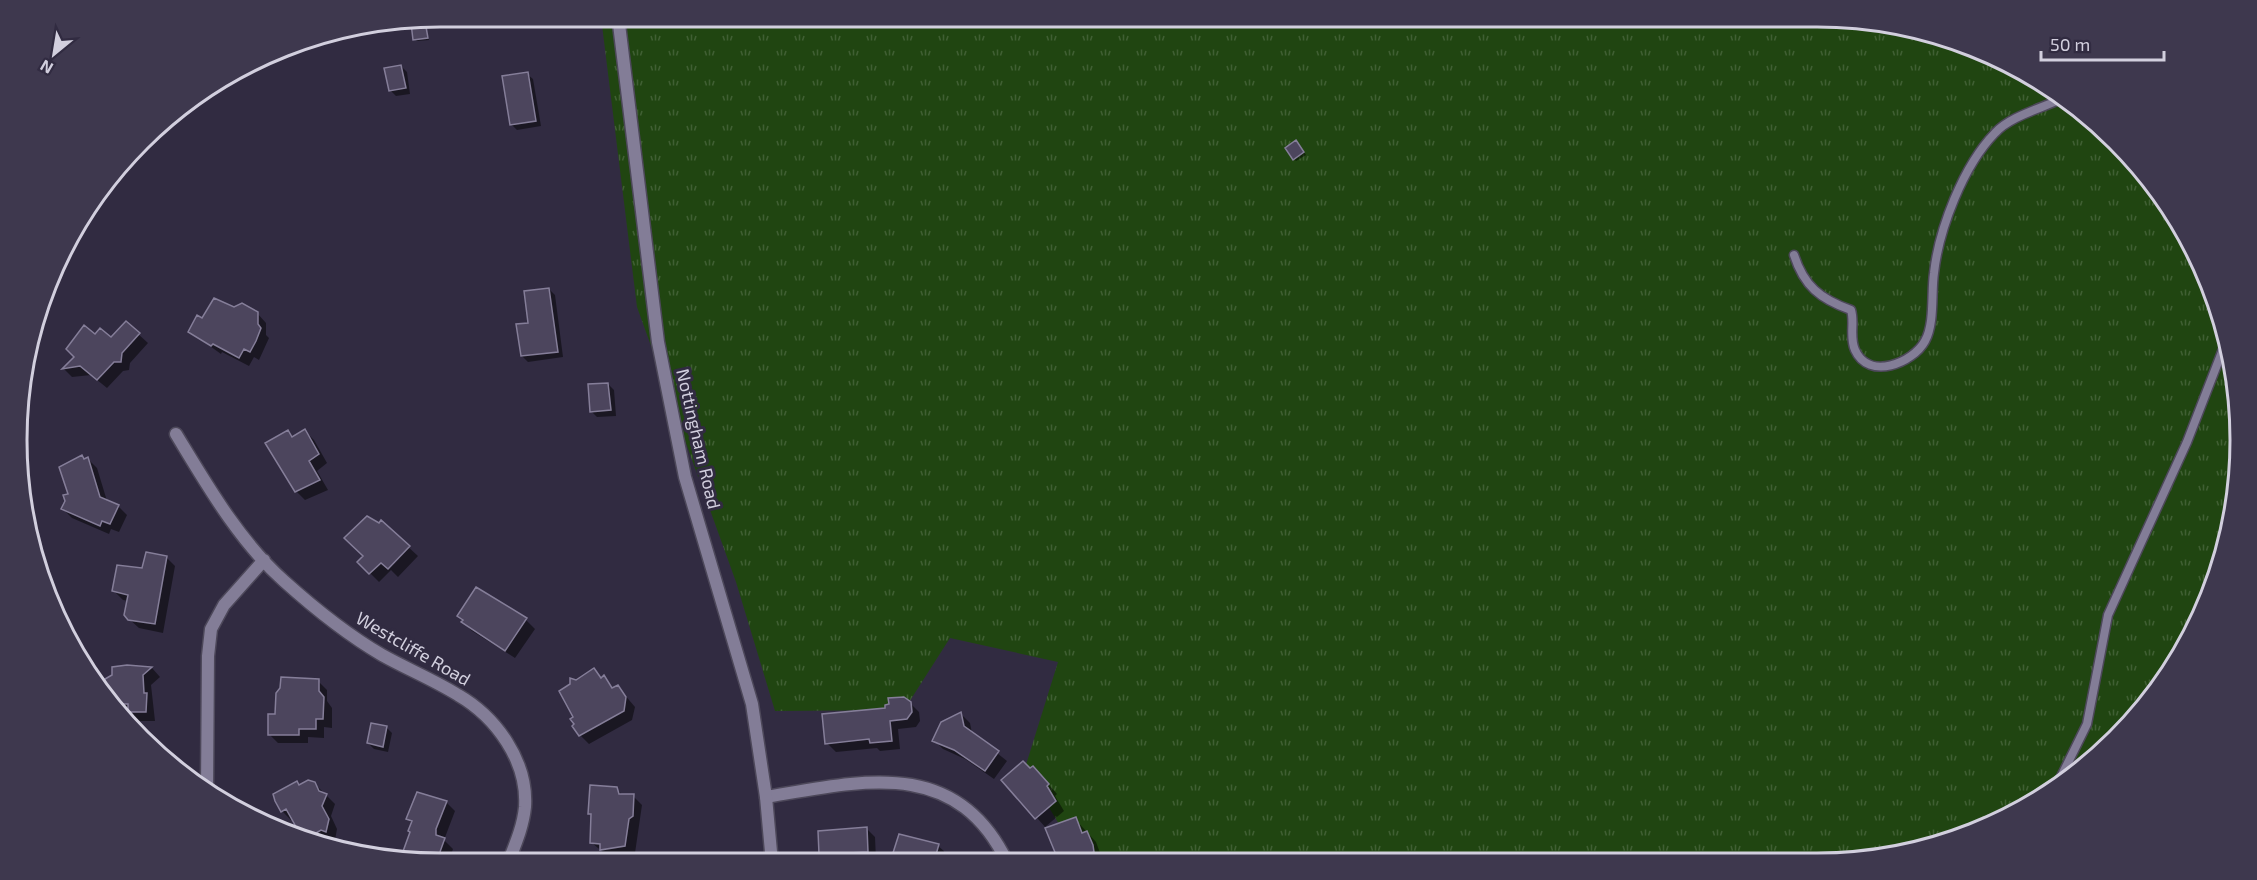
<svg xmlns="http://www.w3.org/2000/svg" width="2257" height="880" font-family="'Exo 2',sans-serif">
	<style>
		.grass { fill: url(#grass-tufts) }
		.shadow { fill: #0007 }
		.building { fill: #4c455d; stroke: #857e99; stroke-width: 1.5 }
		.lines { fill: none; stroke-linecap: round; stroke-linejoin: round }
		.service-casing { stroke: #4d485a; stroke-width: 11 }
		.minor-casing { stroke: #4d485a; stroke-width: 15 }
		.tertiary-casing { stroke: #4d485a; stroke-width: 15 }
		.service { stroke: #837d97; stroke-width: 8 }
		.minor { stroke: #837d97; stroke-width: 12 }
		.tertiary { stroke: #837d97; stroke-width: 12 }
		.labels { text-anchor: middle; stroke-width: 6; stroke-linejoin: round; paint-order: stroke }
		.street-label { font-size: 18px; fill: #d2cfde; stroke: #312b41 }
		.rim { fill: none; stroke: #d2cfde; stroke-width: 3 }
	</style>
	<defs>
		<pattern id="grass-tufts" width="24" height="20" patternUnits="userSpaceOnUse" patternTransform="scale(1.5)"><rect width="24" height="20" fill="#204511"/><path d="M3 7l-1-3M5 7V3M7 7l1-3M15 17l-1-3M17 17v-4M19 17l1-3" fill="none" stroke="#405f33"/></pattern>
	</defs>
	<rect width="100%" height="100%" fill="#312b41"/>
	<!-- grass -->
	<path class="grass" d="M1817,16L1953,39L2028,73L2096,121L2153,182L2197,252L2226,330L2240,412L2237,495L2218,576L2169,675L2096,759L2004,820L1873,860L1082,862L1025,768L1058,662L950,638L904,710L775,711L736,582L637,307L601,17Z"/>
	<!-- shadow -->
	<path class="shadow" d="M425,23L429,40L417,41L415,39Z
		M401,66L407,72L410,94L396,96L390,90Z
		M527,74L533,79L541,126L517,130L511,124Z
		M1299,145L1306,155L1296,161L1294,159Z
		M549,289L555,295L563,357L528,362L522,356L530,324Z
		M234,308L257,313L266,323V335L269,338L259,360L254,357L249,366L222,352L221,354L189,331L203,320Z
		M126,323L148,343L130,363L129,370L123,371L107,388L91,375L72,377L64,369L95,336L111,339Z
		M608,384L614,390L616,416L597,417L591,411Z
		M305,431L314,440L327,463L317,471L328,490L305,500L296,491L288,432L294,438Z
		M88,459L97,468L107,501L118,506L127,515L119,532L111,529L109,534L72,518L63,509L85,460Z
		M381,522L418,556L398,577L391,570L379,582L359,562Z
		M166,557L175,566L163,633L139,628L129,619V601L123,600L114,591Z
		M476,589L526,620L535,629L515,658L472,631L463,622Z
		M113,668H152L160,677L151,685L155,721H138L130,713H117L104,694L113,677Z
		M594,670L614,689L618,687L635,707L632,720L589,744L580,735L575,718L577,681Z
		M318,681L327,690V701L332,708V728L324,727V738L308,737V743H278L269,734Z
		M910,703L919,712L920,721L916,727L898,729L900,749L880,751L877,748L836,752L827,743L890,706Z
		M961,714L970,723L972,733L1007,761L994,779L965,759L943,749L934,740Z
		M386,727L392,733L388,752L374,749L368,743Z
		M1031,770L1042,777L1057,794L1055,796L1064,811L1045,827L1004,780Z
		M314,783L335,804L331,816L337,829L335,840L323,843L317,838L311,841L304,838L295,829L297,825L293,819L291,820L282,811L300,786Z
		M616,789L623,795L633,796L642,805L635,853L621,854V858H610L592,843L593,816L589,813Z
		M446,802L455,811L444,840L453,849L449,861L451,863L403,857L412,833V824L408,819Z
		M1075,819L1096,842L1103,861L1061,862Z
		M866,828L875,837L876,860L830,862L821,853Z
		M938,846L944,851L941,862H902L894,856Z"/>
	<!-- building -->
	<path class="building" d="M425,21L428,38L413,40L411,23Z
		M401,65L406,88L389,91L384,68Z
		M528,72L536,121L510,125L502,76Z
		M1296,140L1304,152L1293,160L1285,148Z
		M549,288L558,352L521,356L516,324L528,323L524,291Z
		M214,298L234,307L242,303L258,312V324L261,328L256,341L250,352L244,349L239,358L213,344L211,346L188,332L197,315L202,318Z
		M126,321L140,333L122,353L121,362H114L97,380L80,366L62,369L74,357L66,349L84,325L95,334L100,328L111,337Z
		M608,383L611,410L590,412L588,384Z
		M305,429L319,454L309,461L320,480L295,492L265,443L288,430L292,437Z
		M82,455L84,459L88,457L100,497L119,505L110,524L102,521L100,526L61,509L65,501L63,495L68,494L59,467Z
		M367,516L379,523L381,520L410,546L388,569L381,563L369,574L357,562L363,556L344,538Z
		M146,552L167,556L155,624L128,620L124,615L128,595L112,591L117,565L142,568Z
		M476,587L527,618L505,651L461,622L463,620L457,616Z
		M127,665L152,667L143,675L144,693H147L146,712H128V704H111L98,687H105V679L112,675V667Z
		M594,668L601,678L604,675L612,688L618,685L626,697L624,711L579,736L572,726L574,724L570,719L573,717L559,691L570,684V678L576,680Z
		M281,677L319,679V691L324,697L323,719H316V729H299V735H268V714H275L276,693L280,688Z
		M904,697L911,702L912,712L907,719L890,721L892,741L870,743L869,739L825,744L822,714L885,708V705L889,704L888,698Z
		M961,712L964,726L999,751L985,771L954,750L932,741L941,722Z
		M371,723L387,726L383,747L367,743Z
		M1023,761L1030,768L1033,766L1049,784L1047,786L1056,801L1035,819L1001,780Z
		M308,780L315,782L319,791L327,794L322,806L329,819L326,832L321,830L313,835L306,830L301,833L293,829L295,825L286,809L281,812L275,801L273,794L297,781L299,785Z
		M590,785L617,787L619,794H634L633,816L629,819L625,846L600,850V844L590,843L591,814H588Z
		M417,792L447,801L436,829V835L445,838L436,863L401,857L410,832L408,831L412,821L406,819Z
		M1076,817L1082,833L1087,831L1093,845L1094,852L1089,854L1092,862H1059L1045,828Z
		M867,827L868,852L849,853L850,860L836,861V853L819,854L818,831Z
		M899,834L939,844L934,862H912L892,856Z"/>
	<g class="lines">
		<defs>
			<path id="service" d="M1794,255C1804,286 1820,299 1851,310C1855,322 1849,337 1855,350C1869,381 1913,363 1925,341C1935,323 1931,293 1934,273C1939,229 1963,166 1995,133C2010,116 2043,108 2063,98
				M2057,785L2087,724L2108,615L2187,442L2227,339"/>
			<path id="minor" d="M176,434C207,485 239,541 284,581C314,608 346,634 382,655C407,669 434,680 458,695C496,717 528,761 525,807C523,827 515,845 508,863
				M207,789L208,656L211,629L224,605L264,560
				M766,797C861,781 956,756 1007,862"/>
			<path id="tertiary" d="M618,16L658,342L685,477L752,704L766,797L772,863"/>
		</defs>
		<!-- service casing -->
		<use href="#service" class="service-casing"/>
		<!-- minor casing -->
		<use href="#minor" class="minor-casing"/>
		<!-- tertiary casing -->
		<use href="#tertiary" class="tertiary-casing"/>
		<!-- service -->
		<use href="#service" class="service"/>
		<!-- minor -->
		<use href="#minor" class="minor"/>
		<!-- tertiary -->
		<use href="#tertiary" class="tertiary"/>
	</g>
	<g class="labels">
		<!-- street labels -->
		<g class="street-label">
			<text transform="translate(698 439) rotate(77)" y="6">Nottingham Road</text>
			<text transform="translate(413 649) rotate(30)" y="6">Westcliffe Road</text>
		</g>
	</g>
	<!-- crop -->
	<path d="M0 0H2257V880H0ZM440 27H1817A413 413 0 0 1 2230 440V440A413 413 0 0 1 1817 853H440A413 413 0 0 1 27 440V440A413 413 0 0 1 440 27Z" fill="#3e384e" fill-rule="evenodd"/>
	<path class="rim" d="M440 27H1817A413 413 0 0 1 2230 440V440A413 413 0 0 1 1817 853H440A413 413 0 0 1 27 440V440A413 413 0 0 1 440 27Z"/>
	<!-- north arrow -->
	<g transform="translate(54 54) rotate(210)" stroke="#312b41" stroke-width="4.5" paint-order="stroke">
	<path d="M0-4.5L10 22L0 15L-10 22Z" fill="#d2cfde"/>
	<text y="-9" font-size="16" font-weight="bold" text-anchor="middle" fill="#d2cfde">N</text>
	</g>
	<!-- scale -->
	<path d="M2041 51v9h123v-9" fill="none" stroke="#d2cfde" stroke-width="3"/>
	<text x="2050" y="51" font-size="18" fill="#d2cfde" stroke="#312b41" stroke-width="4.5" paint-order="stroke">50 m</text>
</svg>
